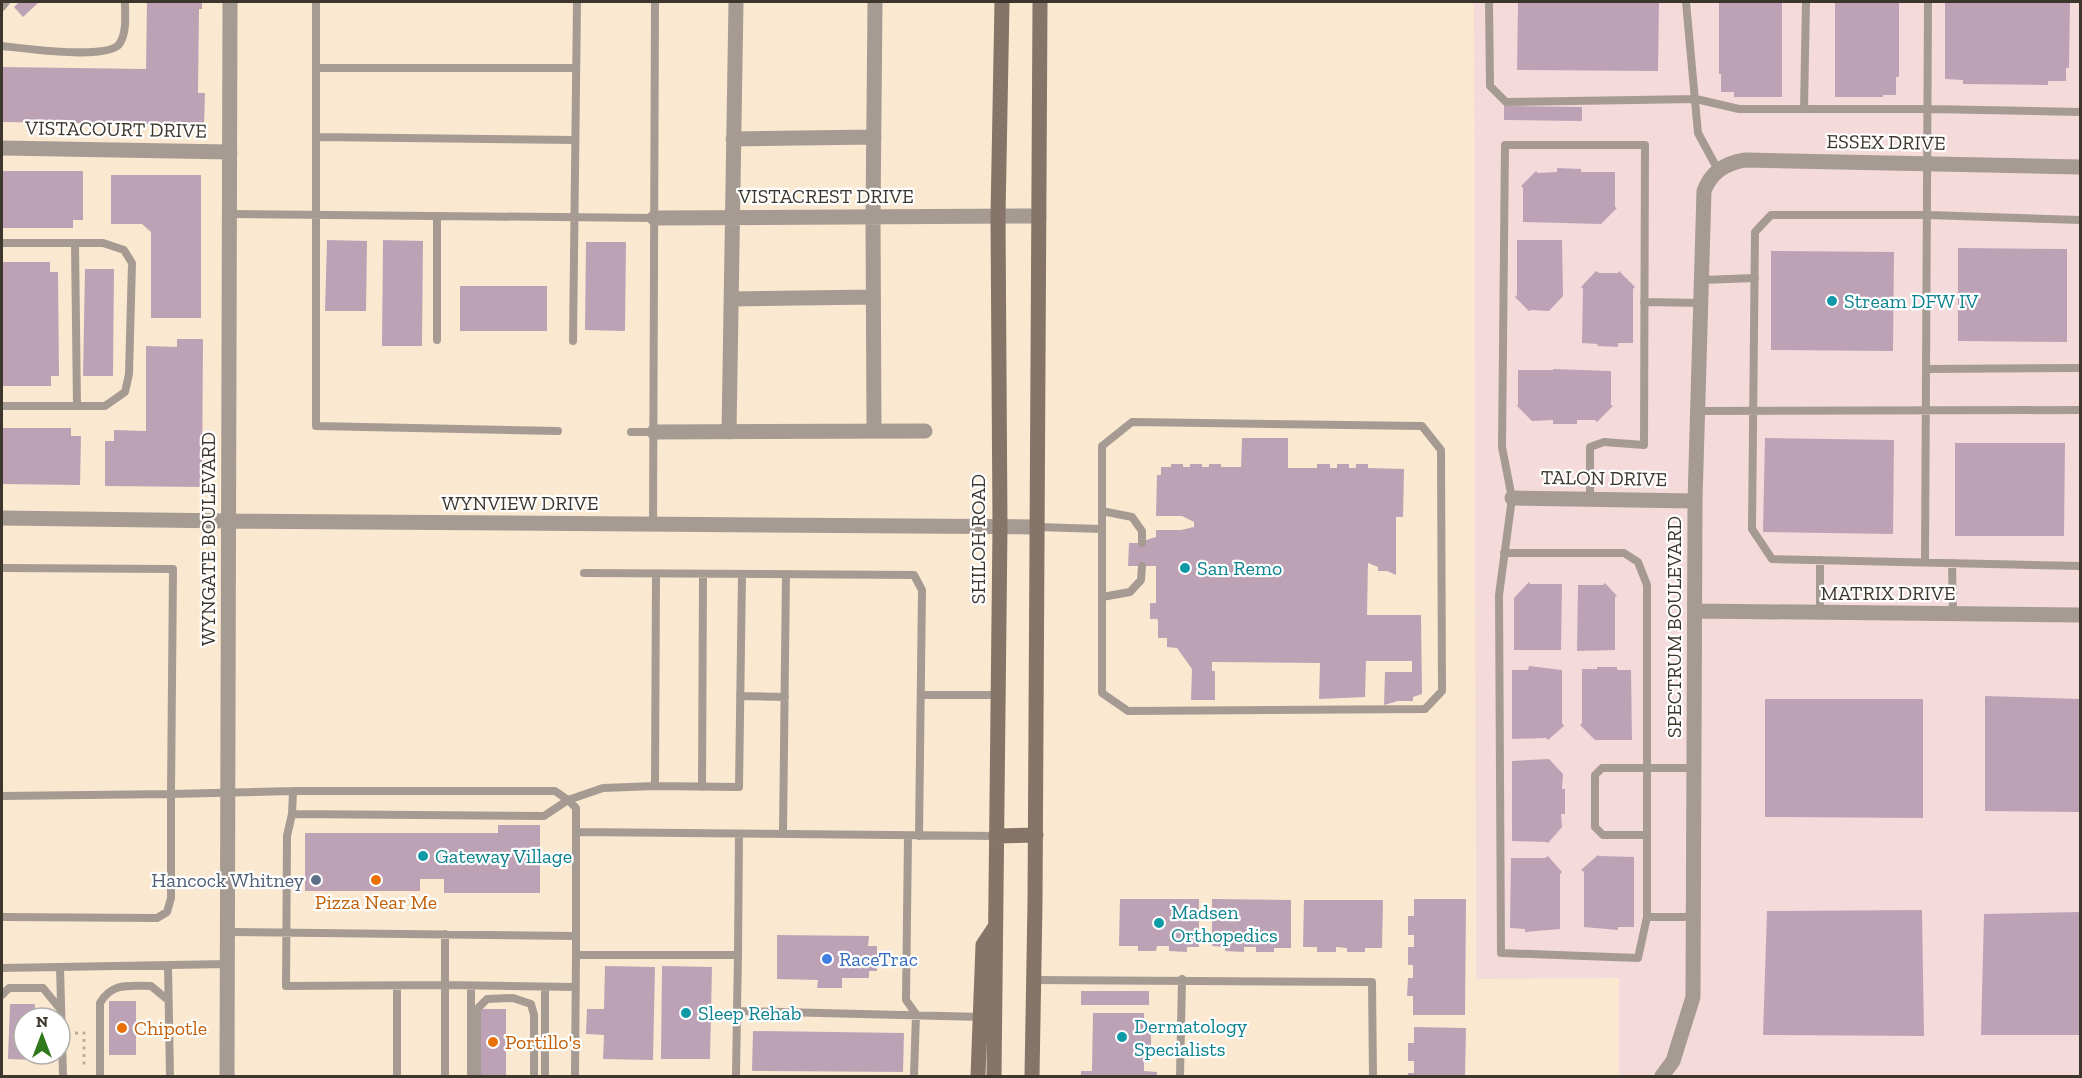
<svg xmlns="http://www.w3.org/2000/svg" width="2082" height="1078" font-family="'Zilla Slab',serif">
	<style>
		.commercial { fill: #f5dadb }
		.building { fill: #bda2b6 }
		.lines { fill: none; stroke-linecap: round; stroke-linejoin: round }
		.path { stroke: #bbac99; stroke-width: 3; stroke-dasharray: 3 4.5; stroke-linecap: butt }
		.lane { stroke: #a69b92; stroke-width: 8 }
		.street { stroke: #a69b92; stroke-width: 15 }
		.secondary { stroke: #857467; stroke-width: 15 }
		.culture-dot { fill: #0f9aa8; stroke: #fff; stroke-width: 2 }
		.service-dot { fill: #5c6f8a; stroke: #fff; stroke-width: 2 }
		.food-dot { fill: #e8710a; stroke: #fff; stroke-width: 2 }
		.shop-dot { fill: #3f7fe0; stroke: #fff; stroke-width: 2 }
		.labels { text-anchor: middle; stroke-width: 4.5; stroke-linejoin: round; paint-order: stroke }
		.street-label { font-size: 20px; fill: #3d362c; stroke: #fff }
		.culture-label { font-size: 20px; fill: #0d838f; stroke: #fff; text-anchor: start }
		.service-label { font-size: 20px; fill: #4e5e75; stroke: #fff; text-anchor: end }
		.food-label { font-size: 20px; fill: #c56008; stroke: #fff; text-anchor: start }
		.shop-label { font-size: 20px; fill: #366cbe; stroke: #fff; text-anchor: start }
	</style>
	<rect width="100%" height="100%" fill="#fbe8d0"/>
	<!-- commercial -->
	<path class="commercial" d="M1474,2H2080V1076H1619V978L1476,979Z"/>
	<!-- building -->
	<path class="building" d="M19,2H39L23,17L14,7Z
		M147,2H202V9H199L198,93H205L204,125L2,122V67L146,69Z
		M1518,2H1659L1658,71L1517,70Z
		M1719,2H1782V97H1734V92H1721V74H1719Z
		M1835,2H1899V77H1896V95H1883V97H1835Z
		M1945,2H2070L2069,68H2066V81H2048V85L1963,84V80L1945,79Z
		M1504,106L1582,107V121L1504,120Z
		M1557,168L1581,169V172H1615V207L1617,208L1601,224L1523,222V188L1521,186L1536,171L1538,173L1557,172Z
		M2,171H83V220H73V228H2Z
		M111,175H201V318H151V232L142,224H111Z
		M327,240L367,241L366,311H325Z
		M383,240L423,241L422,346H382Z
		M1517,240H1562L1563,296L1549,311L1532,310L1529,311L1515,297L1517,295Z
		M586,242H626L625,331L585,330Z
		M1958,248L2067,249V342L1958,341Z
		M1771,251L1894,252L1893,351L1771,350Z
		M2,262H50V272H58L59,376H51V386H2Z
		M85,269H114L113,376H83Z
		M1596,271L1599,273H1618L1619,271L1635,287L1633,289V343H1618V347L1597,346L1598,344L1582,343L1583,289L1581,287Z
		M460,286H547V331H460Z
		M177,339H203L202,487L105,486V441H114V430L146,431V346L177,347Z
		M1553,369L1611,371V405L1613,406L1597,422L1595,420H1577V424H1553V420L1532,421L1517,406L1518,404V370H1553Z
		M2,428H71V436H81L80,485L2,484Z
		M1242,438H1288V468H1317V464H1330V468H1337V464H1349V468H1356V464H1368V468L1404,469L1403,517H1396V575L1387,571H1378V567L1368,563L1367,615H1421L1422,694L1413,697V701H1398L1384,705L1385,672H1412V661H1366L1365,697L1319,699L1320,663L1212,662V671H1215V700H1191L1192,669L1177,648L1167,647V638H1158V621L1157,619H1150V603H1156V566H1128L1129,543H1137L1156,537V530H1181L1194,527V522L1182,516H1156L1157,475H1161V467H1171V464H1183V467H1190V464H1202V467H1209V464H1221V467H1241Z
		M1765,438L1894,440L1893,534L1763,532Z
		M1955,443H2065L2064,536H1955Z
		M1529,582L1530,584H1562L1561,650H1514V598Z
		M1605,583L1617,596L1615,597V650L1577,651L1578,585H1603Z
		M1529,666L1562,670V723L1564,726L1548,740L1546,738L1512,739V670H1528Z
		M1597,667H1617V670H1631L1632,740H1595L1580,725L1582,723V669H1597Z
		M1985,696L2080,699V812L1985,811Z
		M1765,699H1923V818L1765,817Z
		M1549,759L1563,774L1562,789H1565V814H1561L1562,827L1548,843L1546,842L1512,841V761Z
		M498,825H540V893H444V879H420V891H305V833H498Z
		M1598,855L1599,856L1634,857V927H1618V930L1584,927V872L1581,870Z
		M1548,856L1562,872L1560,874V929L1525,932V929L1510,928L1511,858H1545Z
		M1120,899H1199V947H1187V952L1169,951V946H1157L1156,951H1138V946H1119Z
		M1212,899L1291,900V948H1274V952H1256V947H1244V952L1225,951V947L1212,946Z
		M1414,899H1466L1465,1015H1413V996H1407L1408,978H1413V965H1408V947H1414V935H1408V916H1414Z
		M1304,900H1383L1382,948H1365V952H1347V948L1336,947V952H1317V947H1303Z
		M1922,910L1924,1036L1763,1035L1767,911Z
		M2080,912V1035H1981L1984,914Z
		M777,935L869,936L868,946H877V971H869V978H842V988H817L818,980L777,979Z
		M605,966L655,967L653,1060L603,1059L604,1035L586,1034L587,1009H604Z
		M662,966L712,967L710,1059H661Z
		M1081,991H1149V1005H1081Z
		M109,1001H136V1055H109Z
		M10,1004H35V1018H24V1054H35L34,1060L8,1059Z
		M480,1009H506V1076L480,1075Z
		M1093,1013H1144V1028H1151V1046H1144V1071L1157,1072V1076H1081V1071H1092Z
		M1414,1027L1466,1028L1465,1076H1408V1073H1414V1061H1408V1043H1414Z
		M753,1031L904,1033L903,1072L752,1071Z"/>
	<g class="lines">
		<!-- path -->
		<path class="path" d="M75,1033H84V1067"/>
		<!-- lane -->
		<path class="lane" d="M316,2V426L558,431
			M1489,2L1490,86L1506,102L1696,99L1739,109H1929L2080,112
			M1686,2L1698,133L1718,170
			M2,7L6,2
			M2,46C22,48 110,61 120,43C127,32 125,14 125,2
			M316,68H576
			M1804,109L1806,2
			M316,137L575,140
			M230,214L654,218
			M437,217V340
			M2080,220L1928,215H1771L1755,232L1752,529L1772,559L2080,566
			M2,243H103L124,250L132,263L129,374L125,392L105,406H2
			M75,243L77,406
			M1701,280L1755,278
			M1644,302L1701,303
			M573,341L577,2
			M1927,369L2080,368
			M1697,411L2080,410
			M631,432H654
			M1590,499V447L1604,442L1644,445L1645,145H1505L1502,447L1512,498L1499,595L1501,953L1638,958L1647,917H1693
			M1102,511L1132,517L1142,531V543
			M653,525L655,2
			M1037,527L1102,529V446L1132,422L1422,426L1441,450L1442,691L1425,709L1128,711L1102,693V529
			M1504,553H1624L1638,562L1647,585V917
			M1820,560V614
			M1925,562L1928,2
			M1952,563L1953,614
			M2,568L173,569L171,794L293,791H555L568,800L576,808V955
			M584,573L914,575L922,590L919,836
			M1102,597L1130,592L1141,580L1142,566
			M921,695H998
			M740,696L785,697
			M655,786L656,574
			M702,787L703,574
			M293,791L292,814L544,816L568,800L603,788L655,786L739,787L742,574
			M2,796L171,794V898L167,912L157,918L2,917
			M292,814L287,836L286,986L445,985V934
			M576,832L996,836
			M783,833L786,574
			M1647,835H1603L1595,827V775L1602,768H1694
			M908,836L906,1000L916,1014L914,1076
			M228,932L576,936
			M738,955L739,834
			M168,965L170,1076
			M60,967L63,1076
			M2,968L228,964
			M1034,980L1372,982L1373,1076
			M397,986V1076
			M2,995L9,988H43L61,1010
			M100,1076V1003C112,982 129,986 151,986L168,1000
			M445,1076V985L576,987
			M471,1076V986
			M477,1076V1009L487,999L513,998L531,1004L534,1015V1076
			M545,1076V987
			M575,1076L576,955H738L737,1011
			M736,1076L737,1011L983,1017
			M1180,1076L1182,979"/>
		<!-- street -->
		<path class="street" d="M733,139L874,137
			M2,148L230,152
			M654,218L1039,216
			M731,299L873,297
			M874,431L873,217L875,2
			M654,432L925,431
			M729,432L736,2
			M1512,498L1695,501
			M2,518L230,521L1037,527
			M1695,611L2080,615
			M227,1076L230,2
			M1662,1076L1673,1061L1693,997L1695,501L1704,191C1711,172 1725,163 1745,160L2080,167"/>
		<!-- secondary -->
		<path class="secondary" d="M996,836L1036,835
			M978,1076L983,945L995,927
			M994,1076L1000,527L998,216L1002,2
			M1032,1076L1035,903L1040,2"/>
	</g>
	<!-- markers -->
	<g class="culture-dot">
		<circle cx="1832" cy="301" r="6"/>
		<circle cx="1185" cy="568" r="6"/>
		<circle cx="423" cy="856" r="6"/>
		<circle cx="1159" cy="923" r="6"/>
		<circle cx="686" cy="1013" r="6"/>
		<circle cx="1122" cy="1037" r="6"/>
	</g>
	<circle class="service-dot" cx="316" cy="880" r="6"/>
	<g class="food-dot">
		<circle cx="376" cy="880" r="6"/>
		<circle cx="122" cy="1028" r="6"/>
		<circle cx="493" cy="1042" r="6"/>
	</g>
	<circle class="shop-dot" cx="827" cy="959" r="6"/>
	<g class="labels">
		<!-- street labels -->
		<g class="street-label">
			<text transform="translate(116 129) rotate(1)" y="7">VISTACOURT DRIVE</text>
			<text transform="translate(1886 142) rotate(1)" y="7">ESSEX DRIVE</text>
			<text x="826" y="203">VISTACREST DRIVE</text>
			<text transform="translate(1604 478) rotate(1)" y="7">TALON DRIVE</text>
			<text x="520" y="510">WYNVIEW DRIVE</text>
			<text transform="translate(208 539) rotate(-90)" y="7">WYNGATE BOULEVARD</text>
			<text transform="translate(978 539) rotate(-90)" y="7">SHILOH ROAD</text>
			<text x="1888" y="600">MATRIX DRIVE</text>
			<text transform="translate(1674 627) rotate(-90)" y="7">SPECTRUM BOULEVARD</text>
		</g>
		<!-- culture labels -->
		<g class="culture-label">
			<text x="1844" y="308">Stream DFW IV</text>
			<text x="1197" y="575">San Remo</text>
			<text x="435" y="863">Gateway Village</text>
			<text x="1171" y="919">Madsen<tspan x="1171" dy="23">Orthopedics</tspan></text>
			<text x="698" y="1020">Sleep Rehab</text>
			<text x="1134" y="1033">Dermatology<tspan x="1134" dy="23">Specialists</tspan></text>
		</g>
		<!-- service labels -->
		<g class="service-label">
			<text x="304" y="887">Hancock Whitney</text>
		</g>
		<!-- food labels -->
		<g class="food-label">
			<text x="376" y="909" text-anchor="middle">Pizza Near Me</text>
			<text x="134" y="1035">Chipotle</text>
			<text x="505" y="1049">Portillo's</text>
		</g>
		<!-- shop labels -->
		<g class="shop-label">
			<text x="839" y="966">RaceTrac</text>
		</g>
	</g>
	<!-- border -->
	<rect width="2082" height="1078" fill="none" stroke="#3d362c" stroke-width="6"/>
	<!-- north arrow -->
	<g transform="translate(42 1036)"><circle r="28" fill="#ffffff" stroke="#b1afab" stroke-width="1.5"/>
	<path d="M0-4.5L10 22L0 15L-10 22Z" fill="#30781c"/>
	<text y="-9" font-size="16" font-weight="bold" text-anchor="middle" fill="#3d362c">N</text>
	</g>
</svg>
